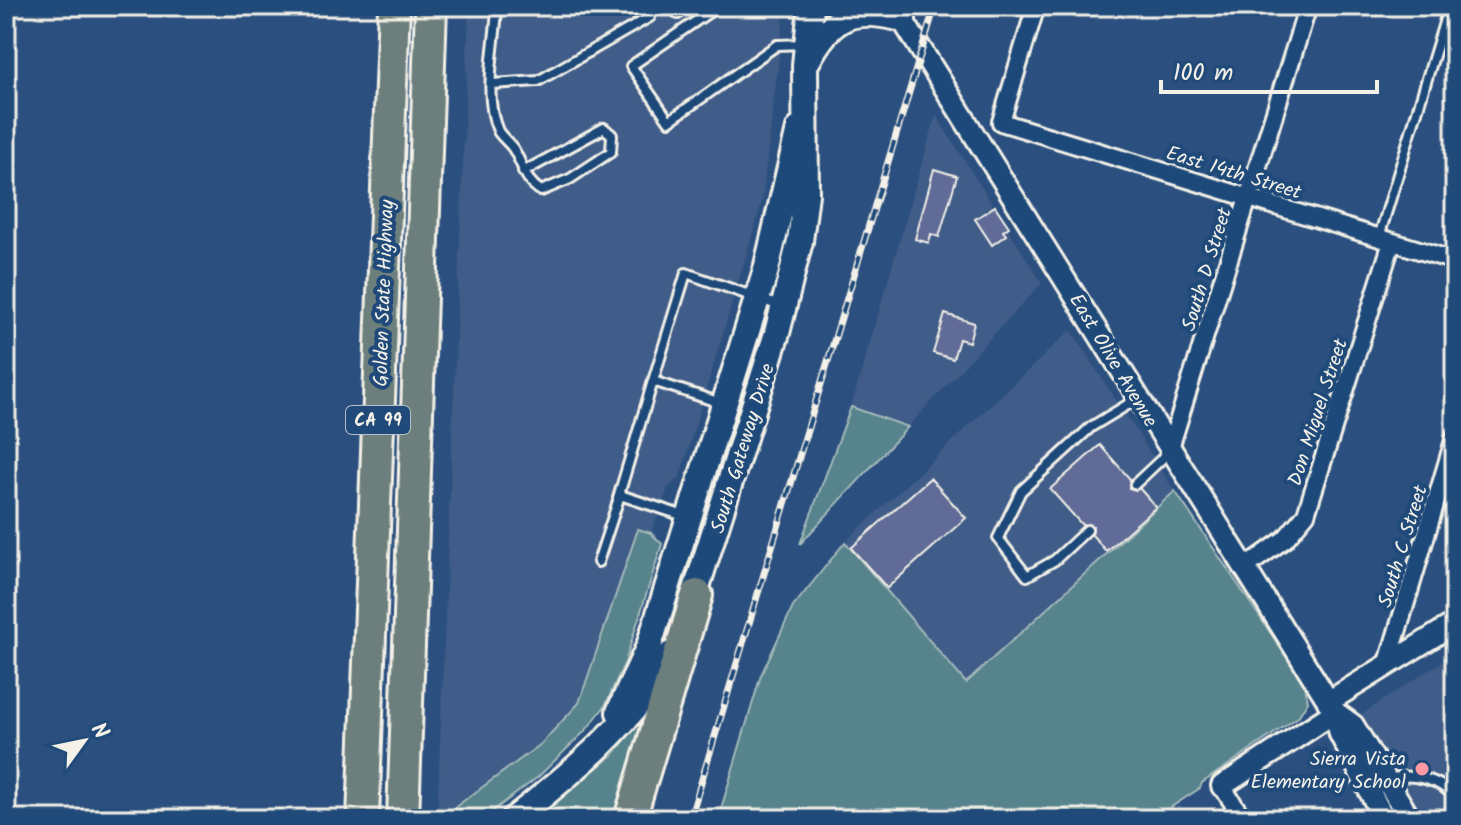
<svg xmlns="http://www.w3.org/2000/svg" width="1461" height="825" font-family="Kalam,sans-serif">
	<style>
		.built { fill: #3f5b88 }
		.green { fill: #56838c; stroke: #a5baba; stroke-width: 2 }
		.building { fill: #606c97; stroke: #f4f1e8; stroke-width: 2 }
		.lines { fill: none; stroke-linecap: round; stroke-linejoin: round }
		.service-casing { stroke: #f4f1e8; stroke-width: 14 }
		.minor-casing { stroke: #f4f1e8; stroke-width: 22 }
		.tertiary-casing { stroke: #f4f1e8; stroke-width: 26 }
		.secondary-casing { stroke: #f4f1e8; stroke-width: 30 }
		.motorway-casing { stroke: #f4f1e8; stroke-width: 36 }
		.service { stroke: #1f4a7a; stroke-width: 8 }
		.minor { stroke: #1f4a7a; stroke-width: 16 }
		.tertiary { stroke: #1f4a7a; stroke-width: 20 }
		.secondary { stroke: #1f4a7a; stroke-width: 24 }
		.motorway { stroke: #6c7f7c; stroke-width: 30 }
		.rail-casing { stroke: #f4f1e8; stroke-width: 7 }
		.rail { stroke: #1f4a7a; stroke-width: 4; stroke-dasharray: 12; stroke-linecap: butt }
		.poi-dot { fill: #ff9aa2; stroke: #1f4a7a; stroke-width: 3 }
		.labels { text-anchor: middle; stroke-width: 8; stroke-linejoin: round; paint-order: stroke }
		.shield { fill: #1f4a7a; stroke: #b4bfc7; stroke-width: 2 }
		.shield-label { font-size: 18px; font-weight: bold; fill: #f4f1e8 }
		.street-label { font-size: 20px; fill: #f4f1e8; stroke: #1f4a7a }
		.poi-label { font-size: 20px; fill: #f4f1e8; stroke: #1f4a7a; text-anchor: end }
	</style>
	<rect width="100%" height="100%" fill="#2b507f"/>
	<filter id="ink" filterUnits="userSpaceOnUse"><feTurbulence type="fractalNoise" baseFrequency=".0125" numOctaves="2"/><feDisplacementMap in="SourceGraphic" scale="16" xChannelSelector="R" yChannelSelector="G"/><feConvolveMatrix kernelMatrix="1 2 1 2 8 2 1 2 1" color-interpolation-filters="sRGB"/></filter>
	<g filter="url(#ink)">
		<!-- built -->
		<path class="built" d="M469,6H785L762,202L680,477L668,488L651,533L638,530L581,700L539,747L437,819Z
			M936,115L1042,283L908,427L851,407Z
			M1071,330L1175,491L966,683L845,542Z
			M1455,653V819H1420L1356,718Z"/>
		<!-- green -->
		<path class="green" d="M851,407L908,427L800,544Z
			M1175,491L1304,683L1308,701L1298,717L1202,783L1200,788L1153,819H718L761,675L793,607L845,542L966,683Z
			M638,529L651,533L662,544L625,662L605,706L586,730L538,777L482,819H439L541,744L579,703Z
			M638,724L646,726L617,819H533L613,755Z"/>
		<!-- building -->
		<path class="building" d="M934,169L957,176L939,237L931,234L929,243L915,239Z
			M995,206L1009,227L1003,231L1006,235L992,245L975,219Z
			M945,314L974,323L969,342L959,339L953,359L933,353Z
			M1100,445L1130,479L1129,488L1140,489L1156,507L1106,551L1092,535L1093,526L1082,525L1050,489Z
			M930,478L966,518L887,588L851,548Z"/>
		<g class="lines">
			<defs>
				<path id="service" d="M497,6C496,44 482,95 498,131C502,138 510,143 514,150C524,167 524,180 541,191L570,179L611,152L612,135L604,128L523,172
					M718,6L631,66L669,121L777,45L804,44
					M678,14L690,6
					M492,84L538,81L650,17
					M1379,237L1449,6
					M721,403L653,381L686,273L780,306
					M1135,484L1169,452
					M618,498L653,381
					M1087,530L1055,560L1027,576L998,538L1021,491L1091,427L1137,399
					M598,562L620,495L687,517
					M1388,779C1410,773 1442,778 1455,799"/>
				<path id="minor" d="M1001,122L1455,261
					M1001,122L1036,6
					M1169,451L1308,6
					M1243,569L1285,539L1306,514L1392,242
					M1387,666L1455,437
					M1222,786L1243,819"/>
				<path id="tertiary" d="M895,8L1335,712L1340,734L1384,819
					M1328,702L1455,623
					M1335,712L1353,725L1410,819
					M1222,786L1335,712"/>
				<path id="secondary" d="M808,60C833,13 854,7 903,19
					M690,609L777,333L800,241L806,194L805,65L811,6
					M619,712L649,646L766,270L799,129
					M514,819C574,771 634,723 671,654"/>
				<path id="motorway" d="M363,819L394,6
					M403,819L431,6
					M630,819L697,595"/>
			</defs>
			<!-- service casing -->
			<use href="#service" class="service-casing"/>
			<!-- minor casing -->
			<use href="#minor" class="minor-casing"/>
			<!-- tertiary casing -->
			<use href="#tertiary" class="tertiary-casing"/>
			<!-- secondary casing -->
			<use href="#secondary" class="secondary-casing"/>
			<!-- motorway casing -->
			<use href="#motorway" class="motorway-casing"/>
			<!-- service -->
			<use href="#service" class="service"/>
			<!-- minor -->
			<use href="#minor" class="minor"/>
			<!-- tertiary -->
			<use href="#tertiary" class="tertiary"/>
			<!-- secondary -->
			<use href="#secondary" class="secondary"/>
			<!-- motorway -->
			<use href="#motorway" class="motorway"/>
			<defs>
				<path id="rail" d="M690,819L935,6"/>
			</defs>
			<!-- rail casing -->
			<use href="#rail" class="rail-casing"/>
			<!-- rail -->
			<use href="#rail" class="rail"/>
		</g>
	</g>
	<!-- markers -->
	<circle class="poi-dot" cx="1422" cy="769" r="8"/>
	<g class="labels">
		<!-- shield labels -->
		<rect class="shield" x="346" y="406" width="64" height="28" rx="6"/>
		<g class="shield-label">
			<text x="378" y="426">CA 99</text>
		</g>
		<!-- street labels -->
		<g class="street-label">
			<text transform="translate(1234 172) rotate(17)" y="7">East 14th Street</text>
			<text transform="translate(1206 269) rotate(-73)" y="7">South D Street</text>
			<text transform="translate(383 293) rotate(-88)" y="7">Golden State Highway</text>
			<text transform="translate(1114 360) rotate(59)" y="7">East Olive Avenue</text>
			<text transform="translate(1317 412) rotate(-72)" y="7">Don Miguel Street</text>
			<text transform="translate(742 448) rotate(-73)" y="7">South Gateway Drive</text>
			<text transform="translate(1402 546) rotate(-73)" y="7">South C Street</text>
		</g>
		<!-- poi labels -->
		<g class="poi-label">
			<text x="1406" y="765">Sierra Vista<tspan x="1406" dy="23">Elementary School</tspan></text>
		</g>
	</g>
	<!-- margin -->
	<rect width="1461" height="825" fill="none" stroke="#1f4a7a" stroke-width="32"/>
	<rect x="16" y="16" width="1429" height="793" fill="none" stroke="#f4f1e8" stroke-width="3" filter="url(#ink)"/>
	<!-- north arrow -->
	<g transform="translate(84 741) rotate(57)" stroke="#1f4a7a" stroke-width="6" paint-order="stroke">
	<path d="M0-6L14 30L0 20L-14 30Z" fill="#f4f1e8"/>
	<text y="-12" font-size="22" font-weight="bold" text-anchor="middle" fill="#f4f1e8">N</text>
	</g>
	<!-- scale -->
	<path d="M1161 80v12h216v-12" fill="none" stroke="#f4f1e8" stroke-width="4"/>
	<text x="1173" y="80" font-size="24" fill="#f4f1e8" stroke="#1f4a7a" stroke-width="6" paint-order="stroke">100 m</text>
</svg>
